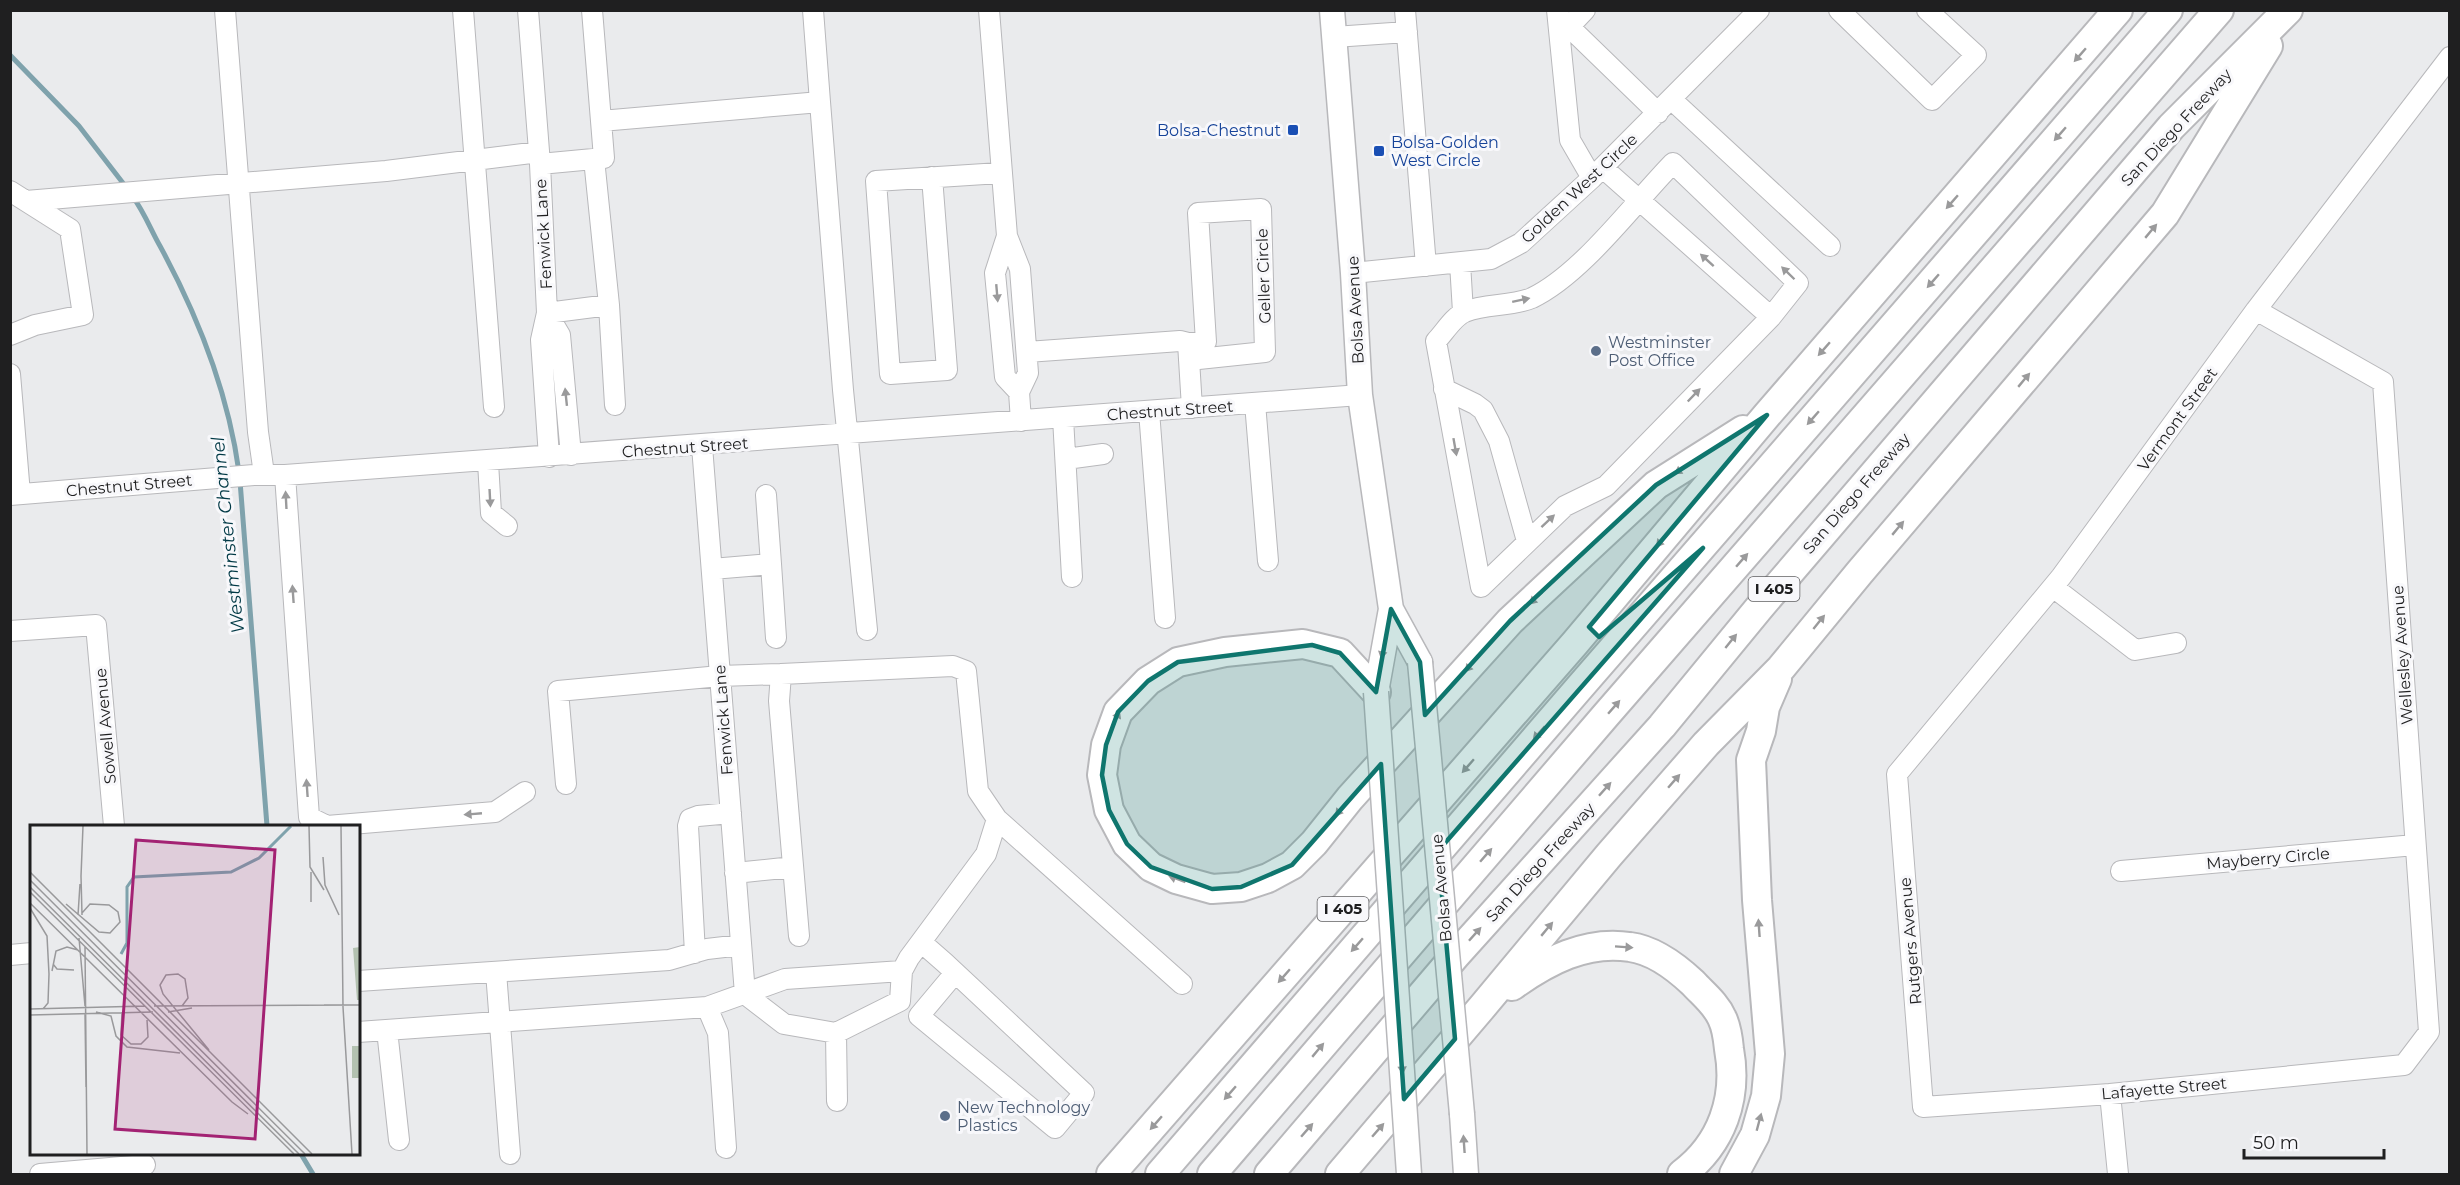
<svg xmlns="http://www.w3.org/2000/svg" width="2460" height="1185" font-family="Montserrat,sans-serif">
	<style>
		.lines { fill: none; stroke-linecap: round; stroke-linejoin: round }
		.stream { stroke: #7fa2ac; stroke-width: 5 }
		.minor-casing { stroke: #b8b8bb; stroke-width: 22 }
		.major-casing { stroke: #b8b8bb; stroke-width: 27 }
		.highway-casing { stroke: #b8b8bb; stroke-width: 32 }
		.minor { stroke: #fff; stroke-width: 20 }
		.major { stroke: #fff; stroke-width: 24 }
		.highway { stroke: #fff; stroke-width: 28 }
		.major-bridge-casing { stroke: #b8b8bb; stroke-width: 27; stroke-linecap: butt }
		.major-bridge { stroke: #fff; stroke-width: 24 }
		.oneway { fill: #9a9a9b }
		.marked { fill: #0f766e; fill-opacity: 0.2; stroke: #0f766e; stroke-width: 4.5; stroke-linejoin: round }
		.transit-dot { fill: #1a4fb4; stroke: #f8f8fb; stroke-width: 2 }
		.service-dot { fill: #5c6f8a; stroke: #f8f8fb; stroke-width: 2 }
		.labels { text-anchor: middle; stroke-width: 6; stroke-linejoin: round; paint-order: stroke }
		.shield { fill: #f8f8fb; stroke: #606062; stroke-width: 1.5 }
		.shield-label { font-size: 15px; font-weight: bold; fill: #1f1f20 }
		.street-label { font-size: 16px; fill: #1f1f20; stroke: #f8f8fb }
		.transit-label { font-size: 16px; fill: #164399; stroke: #f8f8fb; text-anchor: end }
		.service-label { font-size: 16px; fill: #4e5e75; stroke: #f8f8fb; text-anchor: start }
		.water-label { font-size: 18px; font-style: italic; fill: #003945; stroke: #f8f8fb }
		.inset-river { fill: none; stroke: #7fa2ac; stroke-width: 3 }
		.inset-road { fill: none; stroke: #99999b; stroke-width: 1.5 }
		.view { fill: #a32273; fill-opacity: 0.15; stroke: #a32273; stroke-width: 3 }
		.inset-edge { fill: none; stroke: #1f1f20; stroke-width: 3 }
	</style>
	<rect width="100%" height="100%" fill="#eaebed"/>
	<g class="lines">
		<!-- stream -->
		<path class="stream" d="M10,55L79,126L126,187
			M133,197C144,212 151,230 160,246C198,316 228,392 239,472
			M240,481L267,826
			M301,1154L313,1174"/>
		<defs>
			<path id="minor" d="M225,10L258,432L264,474
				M463,10L494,407
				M528,10L540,164L547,313L560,335L571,455
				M989,10L1007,236L1020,269L1028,373L1019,392L1021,421
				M1405,10L1426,266
				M1557,10L1570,140L1592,178
				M1839,10L1932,100L1976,55L1927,10
				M1558,16L1658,113
				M1569,27L1585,10
				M1334,37L1407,32
				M1671,99L1830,246
				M820,102L843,390L867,630
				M601,121L820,102L813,10
				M594,159L609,305L615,405
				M540,164L604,158L592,10
				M1603,168L1771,317L1606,486L1565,506L1481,587L1436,341C1444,333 1454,316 1465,312C1485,303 1511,307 1532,298C1582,274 1633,204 1673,163L1798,283L1771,317
				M932,177L947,370L890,374L876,181L1000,173
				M10,191L70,229L83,315L35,325L10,335
				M26,201L386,171L539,152
				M1007,236L995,273L1005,377L1019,392
				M1460,263L1463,312
				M1353,273L1491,259L1521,243L1592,178L1759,10
				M2256,310L2383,382L2429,1032L2404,1065L2110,1094L1923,1107L1897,774L2061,577L2256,310L2450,57
				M547,313L541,340L549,457
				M547,313L609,305
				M1027,352L1180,341L1188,343
				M1189,360L1265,352L1261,209L1198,213L1206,342L1188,343L1192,408
				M10,374L20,494
				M1444,389L1475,404L1483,410L1499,441L1527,541
				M1255,403L1268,561
				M1149,411L1165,618
				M1063,418L1072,577
				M702,446L745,994
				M1066,459L1103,454
				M488,462L491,513L507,526
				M285,475L309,817L327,826L495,812L525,792
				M10,495L254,475H285L1360,395
				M771,564L776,638
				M712,569L771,564L766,495
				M2053,587L2135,650L2176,643
				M10,631L96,625L114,826
				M566,784L558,691L720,676L781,674
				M997,819L1182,984
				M2121,871L2415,845
				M735,873L793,867
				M921,942L945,963L1084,1093L1055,1128L919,1016L955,973
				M695,953L688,826L690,819L698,816L731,813
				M10,955L32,953
				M496,972L510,1154
				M358,981L669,960L707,949L741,945
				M745,994L784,1024L836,1033L900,1001L902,971
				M707,1007L718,1033L726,1148
				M387,1030L399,1140
				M358,1032L707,1007L785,979L902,971L909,958L986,854L997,819L978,791L966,671L953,666L781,674L779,701L799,936
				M836,1033L837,1101
				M2110,1094L2118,1174
				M40,1174L145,1165"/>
			<path id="major" d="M1332,10L1353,273L1360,395L1391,609L1376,692
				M1391,609L1420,662
				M1462,1114L1466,1174"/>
			<path id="highway" d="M1376,692L1340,653L1303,644L1225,652L1178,662L1148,681L1118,712L1106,745L1102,775L1109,810L1127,844L1151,867L1176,879L1212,889L1241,887L1268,878L1292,865L1314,843L1350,798L1510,621L1656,485L1743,430
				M1512,986C1547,961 1586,940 1630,947C1653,950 1677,968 1693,983C1703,994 1716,1004 1722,1018C1727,1028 1728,1039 1729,1049C1738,1098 1722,1144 1682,1174
				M1111,1174L1575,643L1767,415L2118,10
				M1160,1174L1579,688L2168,10
				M1212,1174L1606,715L2219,10
				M1269,1174L1455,956L1662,726L1759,608L2171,127L2288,10
				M1340,1174L1483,1006L1609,855L1706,744L1781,668L1860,572L2165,214L2268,46
				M1734,1174L1755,1135L1766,1096L1770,1054L1757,900L1751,760L1761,731L1765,707L1777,679"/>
		</defs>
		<!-- minor casing -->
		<use href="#minor" class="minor-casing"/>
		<!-- major casing -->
		<use href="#major" class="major-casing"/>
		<!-- highway casing -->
		<use href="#highway" class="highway-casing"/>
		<!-- minor -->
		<use href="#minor" class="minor"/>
		<!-- major -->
		<use href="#major" class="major"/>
		<!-- highway -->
		<use href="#highway" class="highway"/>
		<defs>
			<path id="major-bridge" d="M1420,662L1462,1114
				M1376,692L1409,1174"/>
		</defs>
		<!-- major-bridge casing -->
		<use href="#major-bridge" class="major-bridge-casing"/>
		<!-- major-bridge -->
		<use href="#major-bridge" class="major-bridge"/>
	</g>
	<!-- one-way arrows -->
	<defs><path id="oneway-solid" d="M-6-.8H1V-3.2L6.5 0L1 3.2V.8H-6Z" transform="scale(1.5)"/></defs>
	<g class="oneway">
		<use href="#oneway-solid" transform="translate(2080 55) rotate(131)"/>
		<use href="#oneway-solid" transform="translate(2060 134) rotate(131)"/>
		<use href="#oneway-solid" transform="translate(1952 202) rotate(131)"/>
		<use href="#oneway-solid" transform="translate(2151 231) rotate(-50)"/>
		<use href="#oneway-solid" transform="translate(1707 260) rotate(-138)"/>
		<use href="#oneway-solid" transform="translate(1788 273) rotate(-136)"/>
		<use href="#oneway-solid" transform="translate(1933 281) rotate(131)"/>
		<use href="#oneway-solid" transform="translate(997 293) rotate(85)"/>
		<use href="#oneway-solid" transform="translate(1521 300) rotate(-12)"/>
		<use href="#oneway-solid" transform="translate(1824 349) rotate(131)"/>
		<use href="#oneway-solid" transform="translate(2024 380) rotate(-50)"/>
		<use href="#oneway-solid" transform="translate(1694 395) rotate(-46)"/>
		<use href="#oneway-solid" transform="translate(566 397) rotate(-96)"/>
		<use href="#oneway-solid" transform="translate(1813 418) rotate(131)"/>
		<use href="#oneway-solid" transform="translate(1455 447) rotate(80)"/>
		<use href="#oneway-solid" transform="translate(1682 469) rotate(147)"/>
		<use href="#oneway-solid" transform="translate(490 498) rotate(87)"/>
		<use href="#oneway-solid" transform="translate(286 500) rotate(-93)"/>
		<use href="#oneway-solid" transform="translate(1548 521) rotate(-43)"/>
		<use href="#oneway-solid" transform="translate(1898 528) rotate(-50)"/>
		<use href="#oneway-solid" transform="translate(1662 540) rotate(130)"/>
		<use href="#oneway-solid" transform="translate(1742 560) rotate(-49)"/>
		<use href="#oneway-solid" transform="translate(293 594) rotate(-94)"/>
		<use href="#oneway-solid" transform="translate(1536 598) rotate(137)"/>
		<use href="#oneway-solid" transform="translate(1819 622) rotate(-51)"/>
		<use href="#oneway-solid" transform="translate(1731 641) rotate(-51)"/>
		<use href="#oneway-solid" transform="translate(1383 650) rotate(101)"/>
		<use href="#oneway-solid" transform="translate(1471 665) rotate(132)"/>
		<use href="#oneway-solid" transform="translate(1614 707) rotate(-49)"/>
		<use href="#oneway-solid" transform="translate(1116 719) rotate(-66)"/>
		<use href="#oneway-solid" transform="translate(1539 733) rotate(131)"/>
		<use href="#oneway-solid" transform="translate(1468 766) rotate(131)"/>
		<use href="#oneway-solid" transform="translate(1674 781) rotate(-49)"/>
		<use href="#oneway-solid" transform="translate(307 788) rotate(-94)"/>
		<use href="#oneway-solid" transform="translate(1605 789) rotate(-48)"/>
		<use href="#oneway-solid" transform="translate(1341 809) rotate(129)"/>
		<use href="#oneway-solid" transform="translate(473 814) rotate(175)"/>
		<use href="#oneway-solid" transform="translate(1486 855) rotate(-49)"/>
		<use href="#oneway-solid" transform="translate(1177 879) rotate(-159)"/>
		<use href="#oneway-solid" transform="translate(1759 928) rotate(-94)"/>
		<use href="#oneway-solid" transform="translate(1547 929) rotate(-50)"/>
		<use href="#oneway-solid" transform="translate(1475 934) rotate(-48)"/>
		<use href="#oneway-solid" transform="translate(1357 945) rotate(131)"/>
		<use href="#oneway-solid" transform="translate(1624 947) rotate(4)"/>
		<use href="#oneway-solid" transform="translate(1284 976) rotate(131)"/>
		<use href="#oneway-solid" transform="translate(1318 1050) rotate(-50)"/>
		<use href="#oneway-solid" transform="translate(1402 1065) rotate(86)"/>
		<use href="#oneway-solid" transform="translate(1230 1093) rotate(131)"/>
		<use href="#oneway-solid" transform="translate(1759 1122) rotate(-75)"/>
		<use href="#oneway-solid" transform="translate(1156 1123) rotate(131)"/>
		<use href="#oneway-solid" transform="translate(1307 1130) rotate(-49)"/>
		<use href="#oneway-solid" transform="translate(1378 1130) rotate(-49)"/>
		<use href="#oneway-solid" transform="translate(1464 1144) rotate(-94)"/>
	</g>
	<!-- marked area -->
	<path class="marked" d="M1767,415L1589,627L1599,637L1703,548L1438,851L1455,1039L1404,1099L1381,764L1292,865L1241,887L1212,889L1151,867L1127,844L1109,810L1102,775L1106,745L1118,712L1148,681L1178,662L1312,645L1340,653L1376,692L1391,609L1420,662L1425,715L1510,621L1656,485Z"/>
	<!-- markers -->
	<g class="transit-dot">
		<rect x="1287" y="124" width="12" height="12" rx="3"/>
		<rect x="1373" y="145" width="12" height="12" rx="3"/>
	</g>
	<g class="service-dot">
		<circle cx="1596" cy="351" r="6"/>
		<circle cx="945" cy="1116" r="6"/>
	</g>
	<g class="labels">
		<!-- shield labels -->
		<g class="shield">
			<rect x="1748.5" y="577" width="51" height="24" rx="4.5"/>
			<rect x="1317.5" y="897" width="51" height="24" rx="4.5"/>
		</g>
		<g class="shield-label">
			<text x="1774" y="594">I 405</text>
			<text x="1343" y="914">I 405</text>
		</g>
		<!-- street labels -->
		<g class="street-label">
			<text transform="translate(2176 127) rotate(-47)" y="6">San Diego Freeway</text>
			<text transform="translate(1579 188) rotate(-43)" y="6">Golden West Circle</text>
			<text transform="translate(543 234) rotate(-93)" y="6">Fenwick Lane</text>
			<text transform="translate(1263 276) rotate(-92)" y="6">Geller Circle</text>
			<text transform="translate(1355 310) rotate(-93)" y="6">Bolsa Avenue</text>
			<text transform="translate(1170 410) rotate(-4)" y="6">Chestnut Street</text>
			<text transform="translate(2177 419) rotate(-54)" y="6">Vermont Street</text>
			<text transform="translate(685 447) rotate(-4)" y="6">Chestnut Street</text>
			<text transform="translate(129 485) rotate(-5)" y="6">Chestnut Street</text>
			<text transform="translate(1856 493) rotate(-49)" y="6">San Diego Freeway</text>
			<text transform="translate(2402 655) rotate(-94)" y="6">Wellesley Avenue</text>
			<text transform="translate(723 720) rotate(-94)" y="6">Fenwick Lane</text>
			<text transform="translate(105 726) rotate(-95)" y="6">Sowell Avenue</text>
			<text transform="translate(2268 858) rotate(-5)" y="6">Mayberry Circle</text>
			<text transform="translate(1540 862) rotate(-48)" y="6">San Diego Freeway</text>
			<text transform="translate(1441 888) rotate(-95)" y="6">Bolsa Avenue</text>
			<text transform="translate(1910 941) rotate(-95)" y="6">Rutgers Avenue</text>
			<text transform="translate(2164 1088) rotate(-5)" y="6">Lafayette Street</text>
		</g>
		<!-- transit labels -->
		<g class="transit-label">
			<text x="1281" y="136">Bolsa-Chestnut</text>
			<text x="1391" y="148" text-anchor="start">Bolsa-Golden<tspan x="1391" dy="18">West Circle</tspan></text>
		</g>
		<!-- service labels -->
		<g class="service-label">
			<text x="1608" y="348">Westminster<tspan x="1608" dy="18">Post Office</tspan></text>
			<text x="957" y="1113">New Technology<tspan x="957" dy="18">Plastics</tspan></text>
		</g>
		<!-- water labels -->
		<g class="water-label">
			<text transform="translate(228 535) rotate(-96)" y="6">Westminster Channel</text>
		</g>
	</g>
	<!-- overview -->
	<g transform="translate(30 825)">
		<rect width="330" height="330" fill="#eaebed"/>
		<path d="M330,122V175H327L323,123ZM322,221H330V253H322Z" fill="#b3c1b0"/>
		<path class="inset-river" d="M91,129L97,118V62L104,52L201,47L229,33L261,1"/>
		<path class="inset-road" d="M279,1L280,42L294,65M311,1L313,182L322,329M293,32L295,60L309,90M0,47L282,329M281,47V77M51,51L52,90M51,51L53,1M0,55L275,329M0,62L269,329M0,67L264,329M0,78L202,277L218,289M36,79L69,107L80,108L90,97L88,87L79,80L60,79L52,88M0,83L17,111L19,149M48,90L50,59M49,113L55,181M55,122L57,329M23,139L27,144L44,145M22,146L26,126L37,122L48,125M294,180H330M124,181L320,180M152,181L158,173L155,154L148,149L136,150L130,160L133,169L179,225M0,184L115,181M13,184L18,178L19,149M66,187L81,191L86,211L97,222L150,228M92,187L91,210L101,219H111L118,212L117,195M138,187L162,183M55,188L56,262M0,190L123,187"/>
		<path class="view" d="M106,15L245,25L225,314L85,304Z"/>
		<rect width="330" height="330" class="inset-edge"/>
	</g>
	<!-- border -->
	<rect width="2460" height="1185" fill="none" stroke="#1f1f20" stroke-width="24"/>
	<!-- scale -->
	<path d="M2244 1149v9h140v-9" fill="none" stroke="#1f1f20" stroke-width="3"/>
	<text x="2253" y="1149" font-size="18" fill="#1f1f20" stroke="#f8f8fb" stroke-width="4.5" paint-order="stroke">50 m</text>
</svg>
